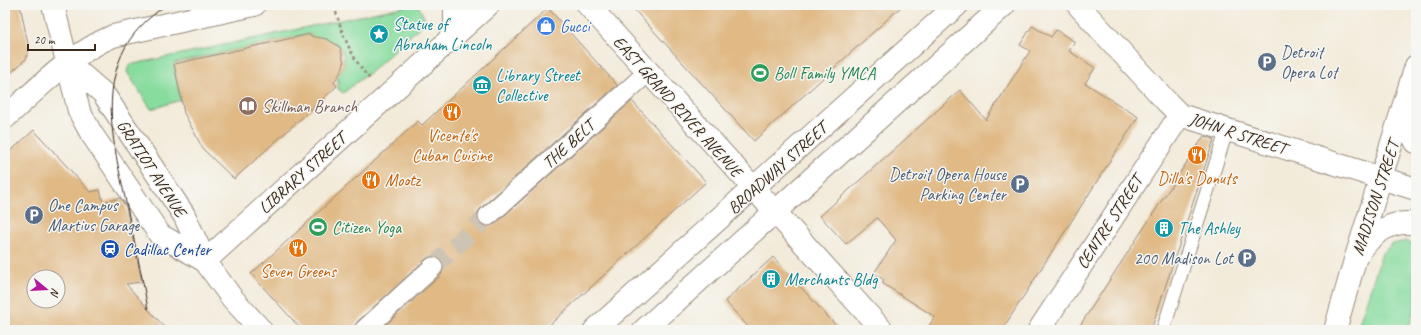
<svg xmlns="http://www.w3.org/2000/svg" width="1421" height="335" font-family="Caveat,sans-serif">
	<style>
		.green { fill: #87dc9e; stroke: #61835e }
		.building { fill: #e0b985; fill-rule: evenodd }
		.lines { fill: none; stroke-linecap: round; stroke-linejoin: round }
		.pedestrian-tunnel { stroke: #cec4b4; stroke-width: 19; stroke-dasharray: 19 10; stroke-linecap: butt }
		.service-casing { stroke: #978a7c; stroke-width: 15 }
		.pedestrian-casing { stroke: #978a7c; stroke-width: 21 }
		.minor-casing { stroke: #978a7c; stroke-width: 24 }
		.tertiary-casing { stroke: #978a7c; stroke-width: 24 }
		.path { stroke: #978a7c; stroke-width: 2.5; stroke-dasharray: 3 3; stroke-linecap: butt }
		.service { stroke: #fff; stroke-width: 13 }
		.pedestrian { stroke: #fff; stroke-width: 19 }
		.minor { stroke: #fff; stroke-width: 22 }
		.tertiary { stroke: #fff; stroke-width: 22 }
		.tram { stroke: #3b2a1e; stroke-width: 1 }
		.labels { text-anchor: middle; stroke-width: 3; stroke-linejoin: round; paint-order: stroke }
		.culture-label { font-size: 17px; fill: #0d838f; stroke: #f6f6f2; text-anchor: start }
		.shop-label { font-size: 17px; fill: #366cbe; stroke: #f6f6f2; text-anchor: start }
		.service-label { font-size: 17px; fill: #4e5e75; stroke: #f6f6f2; text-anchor: start }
		.leisure-label { font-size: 17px; fill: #27864d; stroke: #f6f6f2; text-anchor: start }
		.education-label { font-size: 17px; fill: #785e54; stroke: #f6f6f2; text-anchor: start }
		.street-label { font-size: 17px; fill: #3b2a1e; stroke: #f6f6f2 }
		.food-label { font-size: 17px; fill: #c56008; stroke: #f6f6f2 }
		.transit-label { font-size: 17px; fill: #164399; stroke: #f6f6f2; text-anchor: start }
	</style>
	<rect width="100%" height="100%" fill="#f6f6f2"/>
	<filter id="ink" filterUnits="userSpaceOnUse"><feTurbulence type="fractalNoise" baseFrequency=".025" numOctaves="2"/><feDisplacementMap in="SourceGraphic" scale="8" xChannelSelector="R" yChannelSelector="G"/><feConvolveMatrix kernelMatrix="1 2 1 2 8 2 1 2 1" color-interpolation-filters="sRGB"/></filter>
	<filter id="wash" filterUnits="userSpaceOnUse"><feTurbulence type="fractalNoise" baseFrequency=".012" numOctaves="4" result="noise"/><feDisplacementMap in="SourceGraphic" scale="16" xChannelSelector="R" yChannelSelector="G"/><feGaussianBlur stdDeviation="0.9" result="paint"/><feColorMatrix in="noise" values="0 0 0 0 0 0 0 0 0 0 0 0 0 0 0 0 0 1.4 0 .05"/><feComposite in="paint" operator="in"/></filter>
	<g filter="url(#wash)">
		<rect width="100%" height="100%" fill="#f3ebda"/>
		<!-- green -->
		<path class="green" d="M411,5H418L426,21L373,70L343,93L338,89C338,85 337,80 338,76C340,72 343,69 344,65C347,47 329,34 313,40L310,34L174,63L181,100L151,109L127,72L129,65Z
			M1406,241L1416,245V304L1408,330H1357L1382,253L1392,244Z"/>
		<g id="blocks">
			<!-- building -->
			<path class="building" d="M5,5H20L29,49L26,59L5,78Z
				M630,5H903L754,141Z
				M548,8L617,85L481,208L477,213L480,223L485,227L495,224L632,101L706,182L544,330H380L441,275L444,265L441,260L437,257L431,256L426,259L357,322L353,330H302L251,274L418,121L422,125Z
				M1032,26L1051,37L1056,30L1075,42L1069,51L1095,68L1085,83L1138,117L1002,330H926L935,317L882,283L884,280L874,273L896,240L877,218L846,244L820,216L960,90L986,120L1030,51L1020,45Z
				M310,34L311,36L327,39L340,47L344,63L342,70L334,82L337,86L234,179L203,149L184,113L174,64Z
				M34,130L90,192L100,190L103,202L120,198L126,207L142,282L126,284L167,330H5V156ZM34,277H58V301H34Z
				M1204,136L1214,139L1151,330H1077Z
				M773,257L840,330H751L725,301Z"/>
		</g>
	</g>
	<g filter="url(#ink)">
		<use href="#blocks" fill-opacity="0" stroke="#978a7c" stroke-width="1"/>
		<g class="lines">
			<!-- pedestrian-tunnel -->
			<path class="pedestrian-tunnel" d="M433,267L488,216"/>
			<defs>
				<path id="service" d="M1163,330L1227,129"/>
				<path id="pedestrian" d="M488,216L648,72
					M364,330L433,267"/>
				<path id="minor" d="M1078,5L1166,101L1180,115L1416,189
					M449,40L455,24V5
					M5,118C39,87 71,54 113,36L254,5
					M205,261L488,5
					M1039,330L1180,115"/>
				<path id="tertiary" d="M53,5L79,111L91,133L160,235L205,261
					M588,5L882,330
					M67,62L103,93L184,215L205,261L232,298L261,330
					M1406,104L1409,129L1416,142
					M1359,253C1372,233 1392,219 1416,224
					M595,330L957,5
					M644,330L1004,5
					M1335,330L1355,260L1416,66"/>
			</defs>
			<!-- service casing -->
			<use href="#service" class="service-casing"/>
			<!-- pedestrian casing -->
			<use href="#pedestrian" class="pedestrian-casing"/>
			<!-- minor casing -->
			<use href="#minor" class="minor-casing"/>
			<!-- tertiary casing -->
			<use href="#tertiary" class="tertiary-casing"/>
			<!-- path -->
			<path class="path" d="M336,12C343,36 352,59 370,79"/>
			<!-- service -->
			<use href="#service" class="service"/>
			<!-- pedestrian -->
			<use href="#pedestrian" class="pedestrian"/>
			<!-- minor -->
			<use href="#minor" class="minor"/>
			<!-- tertiary -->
			<use href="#tertiary" class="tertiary"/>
			<!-- tram -->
			<path class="tram" d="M148,309C142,275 134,241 127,207C117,159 100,103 122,54C131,33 147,19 166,5"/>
		</g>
	</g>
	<!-- icons -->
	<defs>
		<symbol id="shop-disc" viewBox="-11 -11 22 22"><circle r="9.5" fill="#3f7fe0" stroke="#f6f6f2"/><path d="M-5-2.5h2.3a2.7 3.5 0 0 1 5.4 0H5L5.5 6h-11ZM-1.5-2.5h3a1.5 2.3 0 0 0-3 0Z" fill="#fff"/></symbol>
		<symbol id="sight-disc" viewBox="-11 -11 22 22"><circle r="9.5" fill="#0f9aa8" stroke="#f6f6f2"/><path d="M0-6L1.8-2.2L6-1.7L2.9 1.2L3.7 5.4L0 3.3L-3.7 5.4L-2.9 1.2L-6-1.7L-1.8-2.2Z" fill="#fff"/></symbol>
		<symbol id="parking-disc" viewBox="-11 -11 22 22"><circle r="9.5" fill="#5c6f8a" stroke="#f6f6f2"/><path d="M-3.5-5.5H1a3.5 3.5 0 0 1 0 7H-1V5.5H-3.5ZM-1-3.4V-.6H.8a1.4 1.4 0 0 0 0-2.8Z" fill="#fff"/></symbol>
		<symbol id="stadium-disc" viewBox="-11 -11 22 22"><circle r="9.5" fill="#2e9e5b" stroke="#f6f6f2"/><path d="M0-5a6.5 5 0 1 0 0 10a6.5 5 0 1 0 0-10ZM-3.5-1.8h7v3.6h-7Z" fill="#fff"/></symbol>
		<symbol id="museum-disc" viewBox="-11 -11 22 22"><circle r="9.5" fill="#0f9aa8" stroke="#f6f6f2"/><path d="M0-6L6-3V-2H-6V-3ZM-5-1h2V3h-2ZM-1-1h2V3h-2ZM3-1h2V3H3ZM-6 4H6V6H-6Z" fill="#fff"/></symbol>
		<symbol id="library-disc" viewBox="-11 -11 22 22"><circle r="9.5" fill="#8d6e63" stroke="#f6f6f2"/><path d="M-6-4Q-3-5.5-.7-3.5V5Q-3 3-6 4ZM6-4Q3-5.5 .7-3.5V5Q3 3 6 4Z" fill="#fff"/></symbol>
		<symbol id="restaurant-disc" viewBox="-11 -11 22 22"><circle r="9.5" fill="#e8710a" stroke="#f6f6f2"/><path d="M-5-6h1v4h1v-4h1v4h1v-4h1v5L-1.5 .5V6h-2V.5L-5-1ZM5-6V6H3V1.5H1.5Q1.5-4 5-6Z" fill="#fff"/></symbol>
		<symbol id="building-disc" viewBox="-11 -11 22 22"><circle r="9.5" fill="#0f9aa8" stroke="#f6f6f2"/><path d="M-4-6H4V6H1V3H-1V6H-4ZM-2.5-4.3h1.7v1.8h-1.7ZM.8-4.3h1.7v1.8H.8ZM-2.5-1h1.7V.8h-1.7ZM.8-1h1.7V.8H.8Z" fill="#fff"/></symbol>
		<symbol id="station-disc" viewBox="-11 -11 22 22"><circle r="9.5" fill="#1a4fb4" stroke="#f6f6f2"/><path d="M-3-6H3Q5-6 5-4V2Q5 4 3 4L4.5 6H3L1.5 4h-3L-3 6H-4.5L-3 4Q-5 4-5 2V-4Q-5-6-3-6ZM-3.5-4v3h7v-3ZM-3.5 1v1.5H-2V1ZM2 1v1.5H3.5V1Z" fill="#fff"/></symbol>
	</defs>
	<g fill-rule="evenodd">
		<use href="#shop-disc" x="535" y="15" width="22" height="22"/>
		<use href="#sight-disc" x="368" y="23" width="22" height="22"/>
		<use href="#parking-disc" x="1256" y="51" width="22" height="22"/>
		<use href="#stadium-disc" x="749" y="62" width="22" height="22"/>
		<use href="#museum-disc" x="471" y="74" width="22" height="22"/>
		<use href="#library-disc" x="237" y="95" width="22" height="22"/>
		<use href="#restaurant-disc" x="441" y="101" width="22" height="22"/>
		<use href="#restaurant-disc" x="1186" y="144" width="22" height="22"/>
		<use href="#restaurant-disc" x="360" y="169" width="22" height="22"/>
		<use href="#parking-disc" x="1009" y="173" width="22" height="22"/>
		<use href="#parking-disc" x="23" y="204" width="22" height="22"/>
		<use href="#stadium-disc" x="307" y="216" width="22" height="22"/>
		<use href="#building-disc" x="1153" y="217" width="22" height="22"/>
		<use href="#restaurant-disc" x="287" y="237" width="22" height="22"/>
		<use href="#station-disc" x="99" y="238" width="22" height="22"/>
		<use href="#parking-disc" x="1236" y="247" width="22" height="22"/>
		<use href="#building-disc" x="760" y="268" width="22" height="22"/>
	</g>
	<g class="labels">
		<!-- culture labels -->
		<g class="culture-label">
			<text x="393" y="30">Statue of<tspan x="393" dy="20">Abraham Lincoln</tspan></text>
			<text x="496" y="81">Library Street<tspan x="496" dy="20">Collective</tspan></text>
			<text x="1178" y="234">The Ashley</text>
			<text x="785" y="285">Merchants Bldg</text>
		</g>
		<!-- shop labels -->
		<g class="shop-label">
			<text x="560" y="32">Gucci</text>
		</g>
		<!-- service labels -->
		<g class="service-label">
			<text x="1281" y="58">Detroit<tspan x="1281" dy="20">Opera Lot</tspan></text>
			<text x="1006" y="180" text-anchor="end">Detroit Opera House<tspan x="1006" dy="20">Parking Center</tspan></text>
			<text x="48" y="211">One Campus<tspan x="48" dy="20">Martius Garage</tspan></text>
			<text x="1233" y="264" text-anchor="end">200 Madison Lot</text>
		</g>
		<!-- leisure labels -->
		<g class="leisure-label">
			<text x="774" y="79">Boll Family YMCA</text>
			<text x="332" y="233">Citizen Yoga</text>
		</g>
		<!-- education labels -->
		<g class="education-label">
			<text x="262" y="112">Skillman Branch</text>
		</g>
		<!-- street labels -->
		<g class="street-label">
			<text transform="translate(678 106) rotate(48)" y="6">EAST GRAND RIVER AVENUE</text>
			<text transform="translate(1238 133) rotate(18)" y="6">JOHN R STREET</text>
			<text transform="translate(568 144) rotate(-42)" y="6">THE BELT</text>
			<text transform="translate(152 168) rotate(57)" y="6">GRATIOT AVENUE</text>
			<text transform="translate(777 168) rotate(-42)" y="6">BROADWAY STREET</text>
			<text transform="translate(302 173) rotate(-42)" y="6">LIBRARY STREET</text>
			<text transform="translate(1375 198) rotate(-72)" y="6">MADISON STREET</text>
			<text transform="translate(1109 222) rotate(-57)" y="6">CENTRE STREET</text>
		</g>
		<!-- food labels -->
		<g class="food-label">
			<text x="452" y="141">Vicente's<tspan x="452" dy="20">Cuban Cuisine</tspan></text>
			<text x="1197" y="184">Dilla's Donuts</text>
			<text x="385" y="186" text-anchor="start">Mootz</text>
			<text x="298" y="277">Seven Greens</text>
		</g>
		<!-- transit labels -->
		<g class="transit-label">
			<text x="124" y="255">Cadillac Center</text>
		</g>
	</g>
	<!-- margin -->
	<rect width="1421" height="335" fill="none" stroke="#f6f6f2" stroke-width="20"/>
	<!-- north arrow -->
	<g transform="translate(46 289) rotate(108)"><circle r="19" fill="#f6f6f2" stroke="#aba49d"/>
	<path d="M0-3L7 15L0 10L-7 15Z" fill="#b5179e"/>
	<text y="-6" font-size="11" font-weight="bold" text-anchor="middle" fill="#3b2a1e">N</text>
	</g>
	<!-- scale -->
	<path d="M28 44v6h67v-6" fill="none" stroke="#3b2a1e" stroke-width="2"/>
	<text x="34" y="44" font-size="12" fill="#3b2a1e" stroke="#f6f6f2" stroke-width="3" paint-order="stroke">20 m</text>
</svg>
